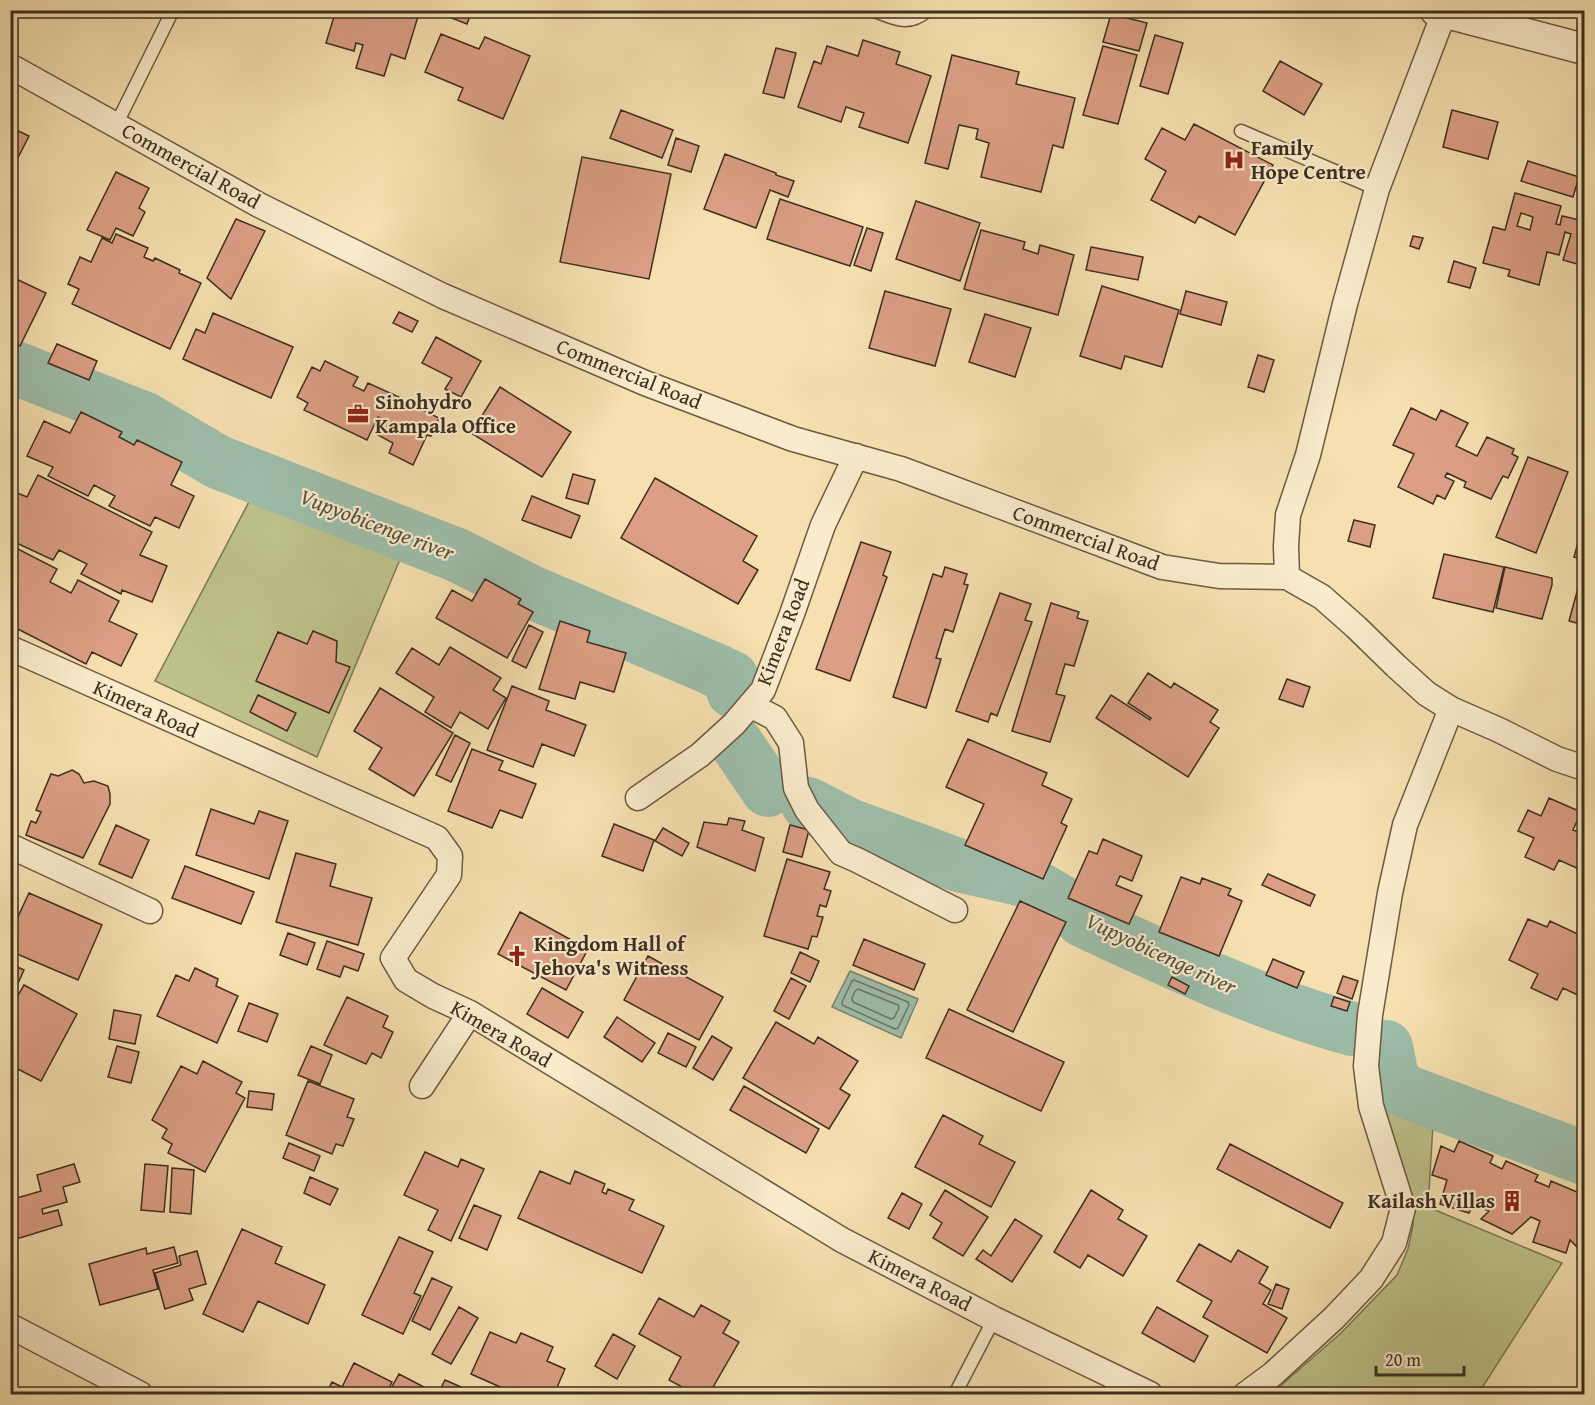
<svg xmlns="http://www.w3.org/2000/svg" width="1595" height="1405" font-family="'Gentium Book Plus',serif">
	<style>
		.green { fill: #bec28a; stroke: #7e7856; stroke-width: 1.5 }
		.water { fill: #9dbdaa; stroke: #778473; stroke-width: 1.5 }
		.lines { fill: none; stroke-linecap: round; stroke-linejoin: round }
		.shore { stroke: #6d7666; stroke-width: 1.5 }
		.river { stroke: #9dbdaa; stroke-width: 54 }
		.building { fill: #dc9f85; stroke: #3d2e21; stroke-width: 1.5; fill-rule: evenodd }
		.service-casing { stroke: #6b5a44; stroke-width: 15 }
		.minor-casing { stroke: #6b5a44; stroke-width: 27 }
		.tertiary-casing { stroke: #6b5a44; stroke-width: 33 }
		.service { stroke: #f9ebcb; stroke-width: 12 }
		.minor { stroke: #f9ebcb; stroke-width: 24 }
		.tertiary { stroke: #f9ebcb; stroke-width: 30 }
		.labels { text-anchor: middle; stroke-width: 4.5; stroke-linejoin: round; paint-order: stroke }
		.poi-label { font-size: 21px; font-weight: bold; fill: #3d2e21; stroke: #f9ebcb; text-anchor: start }
		.street-label { font-size: 21px; fill: #3d2e21; stroke: #f9ebcb }
		.water-label { font-size: 22px; font-style: italic; fill: #555243; stroke: #f9ebcb }
	</style>
	<rect width="100%" height="100%" fill="#f6e0af"/>
	<filter id="stains"><feTurbulence type="fractalNoise" baseFrequency=".00333" numOctaves="4"/><feColorMatrix values="0 0 0 0 .2 0 0 0 0 .09 0 0 0 0 .02 0 0 0 .5 -.17"/></filter>
	<radialGradient id="worn" r=".72"><stop offset=".6" stop-color="#630" stop-opacity="0"/><stop offset="1" stop-color="#630" stop-opacity=".3"/></radialGradient>
	<!-- green -->
	<path class="green" d="M251,498L401,557L317,757L155,681Z
		M1379,1090L1434,1108L1428,1207L1562,1263L1478,1394H1271L1341,1333L1397,1275L1408,1249L1413,1225L1414,1202Z"/>
	<!-- water -->
	<path class="water" d="M850,971L918,999L901,1038L832,1007Z"/>
	<g class="lines">
		<!-- shore -->
		<path class="shore" d="M854,980L908,1002L909,1005L898,1028L895,1029L842,1005V1002L852,981Z
			M858,989L898,1005L899,1008L894,1018L891,1019L853,1002L852,998L855,991Z"/>
		<!-- river -->
		<path class="river" d="M10,366L145,419L218,462L457,555L531,592L711,668L732,678L733,691
			M736,743L768,790
			M808,804L849,825L958,865L1024,880L1070,907L1082,920C1170,961 1258,1003 1352,1029
			M1386,1047L1392,1077L1402,1090L1584,1158"/>
	</g>
	<!-- building -->
	<path class="building" d="M336,10H420L405,59L391,54L384,76L356,68L363,45L356,43L354,51L326,43Z
		M431,10H472L467,24Z
		M1111,14L1147,23L1139,51L1103,42Z
		M441,34L479,49L485,37L530,56L503,119L458,100L463,88L425,72Z
		M1155,35L1183,43L1168,94L1140,86Z
		M863,40L900,52L896,64L931,76L908,143L859,127L864,113L846,107L841,122L798,107L814,61L821,64L827,46L858,56Z
		M1103,46L1137,55L1118,124L1083,115Z
		M776,48L796,53L784,98L763,93Z
		M952,55L1019,72L1016,84L1075,98L1063,148L1053,145L1041,192L981,177L989,143L976,139L978,129L959,125L948,169L925,163Z
		M1280,61L1322,84L1304,115L1263,91Z
		M621,110L673,130L662,158L610,138Z
		M1452,110L1498,122L1488,159L1443,147Z
		M1194,124L1273,165L1235,235L1199,216L1195,223L1151,200L1166,171L1145,159L1162,128L1185,140Z
		M10,127L29,136L10,173Z
		M676,138L699,146L691,172L668,165Z
		M725,154L776,173V175L794,181L788,197L770,190L756,228L704,209Z
		M582,157L671,174L649,279L560,262Z
		M1528,161L1579,177L1573,197L1521,181Z
		M116,172L149,188L139,208L145,212L133,236L116,228L110,240L87,230Z
		M1515,193L1561,206L1556,224L1560,225L1562,216L1584,221V266L1563,260L1571,234L1565,232L1559,255L1547,252L1539,285L1508,276L1510,270L1483,263L1493,227L1505,230ZM1521,213L1533,217L1530,230L1517,226Z
		M780,199L863,227L850,266L767,239Z
		M916,201L980,223L960,281L896,259Z
		M236,219L265,231L231,299L207,278Z
		M867,228L883,233L871,271L854,265Z
		M981,230L1025,242L1023,249L1038,254L1040,245L1074,255L1058,315L964,289Z
		M116,234L148,248L144,257L153,261L155,258L180,270L179,273L201,283L170,349L72,304L79,289L68,284L80,257L91,262L102,238L112,243Z
		M1413,236L1423,238L1419,249L1410,246Z
		M1091,247L1143,257L1138,280L1086,270Z
		M1454,261L1476,268L1470,288L1448,282Z
		M10,276L46,293L20,346L10,342Z
		M1102,286L1179,310L1162,367L1125,356L1121,369L1080,356Z
		M885,291L951,309L935,366L869,348Z
		M1186,291L1227,302L1221,325L1180,314Z
		M399,312L418,321L412,332L393,323Z
		M213,313L293,347L271,398L183,359L196,329L205,333Z
		M985,314L1031,328L1015,377L969,362Z
		M436,337L481,361L461,397L445,389L452,378L422,363Z
		M57,344L97,361L89,380L48,363Z
		M1258,355L1274,360L1264,392L1248,387Z
		M325,361L358,377L353,386L364,391L368,383L399,397L395,405L400,408L404,401L439,418L431,436L427,435L413,465L389,453L393,443L376,434L384,420L378,417L367,440L304,410L308,403L297,397L312,367L320,371Z
		M500,387L571,432L542,477L471,433Z
		M1411,408L1436,420L1441,410L1468,423L1456,446L1477,456L1487,437L1514,449L1512,454L1518,457L1508,478L1503,476L1491,499L1464,487L1466,482L1447,473L1445,477L1454,481L1445,499L1437,495L1433,504L1398,487L1414,454L1393,445Z
		M81,412L122,432L119,437L134,445L137,440L182,462L171,485L194,496L179,528L155,517L150,526L109,506L115,496L94,485L88,496L48,476L53,467L27,456L44,421L70,433Z
		M1528,457L1568,472L1536,553L1496,537Z
		M573,474L595,480L588,504L566,498Z
		M38,475L152,532L140,555L167,566L152,602L122,590L121,594L81,574L87,564L59,550L53,560L10,540V490L27,497Z
		M655,478L757,536L743,561L758,570L738,604L621,538Z
		M532,496L580,516L571,538L522,520Z
		M1354,520L1375,525L1370,547L1348,541Z
		M1584,521V560L1574,557Z
		M861,542L891,552L883,575L887,577L850,681L816,669Z
		M12,546L57,569L50,582L71,593L78,580L119,601L109,621L137,634L121,666L92,652L86,664L10,625V549Z
		M1444,554L1504,567L1493,612L1433,598Z
		M945,567L967,574L964,584L968,585L953,632L945,629L936,658L941,659L926,708L893,697L933,574L942,577Z
		M1505,567L1552,578V585L1542,619L1496,608Z
		M485,579L521,599L518,604L533,612L507,658L436,618L452,590L472,601Z
		M1578,588L1584,590V625L1569,621Z
		M1000,593L1031,604L1025,620L1032,622L997,716L991,713L988,722L956,711Z
		M1051,603L1079,612L1077,618L1088,621L1074,666L1065,664L1056,694L1065,696L1050,742L1012,731Z
		M560,621L590,631L587,642L626,653L614,692L580,682L575,699L539,689Z
		M529,625L543,632L526,668L512,661Z
		M313,631L337,641L336,662L350,667L329,713L256,681L278,632L307,644Z
		M450,647L501,678L493,690L506,698L488,729L460,712L451,728L425,712L434,697L396,673L412,648L439,665Z
		M1148,673L1171,688L1174,683L1218,710L1210,722L1219,728L1188,777L1096,718L1111,695L1150,720L1151,718L1128,703Z
		M1287,679L1310,687L1303,707L1279,699Z
		M512,686L549,701L546,710L586,725L574,756L542,744L533,767L487,750Z
		M380,688L453,733L414,796L369,769L382,748L354,731Z
		M258,695L296,713L287,731L250,712Z
		M455,735L470,743L451,782L436,775Z
		M968,739L1047,773L1042,785L1072,799L1061,823L1067,826L1043,879L965,845L984,804L946,787Z
		M472,749L503,761L499,770L536,784L522,818L500,810L492,828L448,811Z
		M72,770L79,774L84,783L94,781L108,786L110,794V804L83,858L26,835L31,821L36,823L41,812L36,810L51,774L58,776Z
		M1549,798L1581,812L1573,830L1584,834V861L1581,870L1559,860L1554,870L1525,857L1534,838L1518,831L1528,810L1541,816Z
		M211,809L254,824L259,811L288,821L269,879L196,855Z
		M729,818L745,821L742,830L764,838L755,871L697,847L704,822L727,825Z
		M614,824L654,840L643,871L602,856Z
		M116,825L149,840L132,878L99,864Z
		M790,825L809,830L802,857L783,852Z
		M663,828L689,843L682,856L655,841Z
		M1103,839L1142,856L1132,881L1120,876L1116,885L1142,896L1129,924L1068,898L1089,851L1097,854Z
		M296,853L336,864L330,886L372,898L358,945L276,922Z
		M787,859L830,872L824,889L831,891L826,907L820,905L817,916L823,917L817,937L812,936L808,949L764,936Z
		M185,866L254,892L241,924L172,898Z
		M1268,874L1315,895L1310,906L1262,885Z
		M1181,877L1200,884L1202,878L1231,889L1228,895L1242,901L1219,956L1159,932Z
		M29,893L102,925L78,980L10,951V934Z
		M1020,901L1066,922L1013,1032L967,1010Z
		M520,912L588,949L566,990L498,954Z
		M1528,919L1547,927L1550,921L1584,937V998L1563,988L1557,1000L1531,988L1538,974L1509,960Z
		M288,933L315,943L307,965L280,955Z
		M864,939L925,964L914,990L853,965Z
		M327,941L364,954L358,971L344,966L340,977L317,969Z
		M800,952L819,961L810,982L791,973Z
		M648,956L723,997L699,1040L624,1000Z
		M1273,959L1304,972L1297,988L1266,975Z
		M10,964L24,970L15,990L10,988Z
		M195,968L218,979L216,986L238,996L217,1043L157,1016L176,975L189,981Z
		M1343,976L1358,981L1352,999L1337,993Z
		M1172,977L1189,986L1185,994L1168,985Z
		M791,978L806,986L789,1019L774,1011Z
		M24,985L77,1014L41,1081L10,1065V1009Z
		M542,988L583,1012L568,1038L527,1014Z
		M347,997L388,1016L383,1027L393,1032L381,1058L372,1053L366,1064L324,1045Z
		M1334,997L1350,1002L1347,1011L1331,1006Z
		M249,1003L278,1014L267,1042L238,1031Z
		M949,1009L1064,1062L1041,1111L926,1058Z
		M114,1010L141,1015L135,1044L109,1039Z
		M617,1017L655,1043L642,1062L604,1037Z
		M776,1022L814,1044L818,1037L858,1061L840,1089L850,1095L829,1129L743,1078Z
		M668,1033L696,1047L686,1067L658,1053Z
		M712,1036L732,1048L713,1080L693,1068Z
		M117,1046L139,1052L131,1083L108,1077Z
		M311,1046L332,1055L320,1084L298,1075Z
		M203,1061L242,1082L236,1093L245,1098L205,1172L168,1153L172,1144L162,1138L167,1129L152,1120L181,1066L197,1074Z
		M308,1081L354,1099L347,1117L354,1119L343,1146L336,1144L332,1154L286,1135Z
		M744,1086L819,1129L806,1153L730,1110Z
		M249,1091L274,1094L272,1110L247,1107Z
		M943,1115L983,1136L979,1144L1015,1162L991,1207L915,1167Z
		M1459,1141L1493,1156L1490,1163L1502,1169L1506,1161L1538,1175L1535,1181L1549,1187L1551,1181L1584,1195L1582,1201L1584,1202V1261L1577,1258L1581,1251L1570,1240L1566,1253L1533,1242L1540,1221L1531,1217L1512,1234L1481,1219L1489,1211L1473,1204L1469,1213L1440,1204L1447,1180L1432,1175L1441,1146L1454,1152Z
		M289,1143L320,1156L314,1171L283,1158Z
		M1230,1144L1343,1203L1330,1228L1217,1169Z
		M425,1152L458,1167L461,1159L484,1169L451,1241L428,1230L438,1210L404,1195Z
		M74,1164L80,1182L63,1187L67,1202L42,1209L43,1214L58,1210L62,1225L10,1241V1200L41,1191L37,1175Z
		M145,1164L168,1166L164,1212L141,1210Z
		M172,1168L194,1170L191,1214L170,1212Z
		M540,1171L570,1184L575,1171L605,1184L602,1192L606,1194L608,1189L634,1200L629,1210L664,1226L642,1273L518,1218Z
		M310,1177L338,1189L330,1205L304,1193Z
		M945,1190L988,1217L963,1256L933,1238L942,1223L930,1215Z
		M1091,1190L1123,1210L1118,1219L1147,1236L1123,1276L1088,1255L1080,1268L1054,1252Z
		M902,1193L922,1204L909,1229L888,1218Z
		M474,1205L501,1216L487,1250L459,1238Z
		M1015,1219L1042,1236L1012,1282L976,1259L983,1250L991,1256Z
		M242,1229L282,1247L275,1263L325,1285L308,1324L258,1301L243,1332L203,1314Z
		M399,1237L433,1252L414,1293L421,1296L403,1334L362,1315Z
		M1199,1244L1231,1262L1238,1250L1268,1267L1259,1283L1271,1290L1263,1304L1287,1318L1267,1353L1203,1317L1212,1301L1177,1281Z
		M174,1247L178,1263L153,1270L158,1289L100,1305L89,1264L146,1248L147,1254Z
		M197,1251L206,1284L189,1289L193,1300L165,1309L155,1273L181,1265L179,1256Z
		M432,1278L452,1287L430,1330L412,1321Z
		M1276,1284L1289,1289L1282,1309L1268,1304Z
		M659,1298L694,1317L701,1305L730,1321L723,1333L739,1342L709,1394H695L669,1380L681,1357L639,1334Z
		M459,1307L478,1318L451,1364L432,1354Z
		M1157,1307L1208,1336L1194,1362L1142,1333Z
		M490,1332L516,1343L521,1333L553,1347L547,1361L565,1369L554,1394H516L471,1374Z
		M613,1334L635,1346L617,1379L595,1366Z
		M354,1363L392,1382L386,1394H326L332,1382L342,1387Z
		M399,1374L424,1387L420,1394H388Z
		M445,1380L477,1394H438Z"/>
	<g class="lines">
		<defs>
			<path id="service" d="M872,10C894,18 908,28 928,10
				M116,125L173,10
				M1241,131L1377,189
				M955,1394L994,1319"/>
			<path id="minor" d="M10,66L259,205L443,296L645,383L793,439L901,469L1162,567L1219,576L1287,577L1322,597L1356,627L1396,666L1427,694L1451,709L1499,730L1557,759L1578,766L1584,767
				M1287,577L1286,546L1288,515L1308,455L1345,304L1377,189L1444,13
				M10,648L437,838L450,856L449,875L393,958L406,980L433,996L470,1013L842,1240L994,1319L1150,1394
				M750,705L775,718L791,743L796,788L807,810L841,853L857,860L955,910
				M638,798L700,755L734,724L763,690L792,614L823,525L856,456
				M10,846L150,911
				M422,1086L470,1013
				M10,1326L140,1394
				M1246,1394L1273,1374L1334,1318L1371,1279L1394,1243L1403,1208L1371,1106L1366,1066L1370,1015L1390,893L1405,825L1451,709"/>
			<path id="tertiary" d="M1435,10L1584,49"/>
		</defs>
		<!-- service casing -->
		<use href="#service" class="service-casing"/>
		<!-- minor casing -->
		<use href="#minor" class="minor-casing"/>
		<!-- tertiary casing -->
		<use href="#tertiary" class="tertiary-casing"/>
		<!-- service -->
		<use href="#service" class="service"/>
		<!-- minor -->
		<use href="#minor" class="minor"/>
		<!-- tertiary -->
		<use href="#tertiary" class="tertiary"/>
	</g>
	<!-- icons -->
	<defs>
		<symbol id="hospital-bare" viewBox="-9 -9 18 18"><path d="M-5-5h3v3.5h4V-5h3V5h-3V1.5h-4V5h-3Z" fill="#8f2418" stroke="#f9ebcb" stroke-width="2.5" paint-order="stroke"/></symbol>
		<symbol id="office-bare" viewBox="-9 -9 18 18"><path d="M-6-3h4V-5.5h4V-3h4V5H-6ZM-1-4.5V-3h2v-1.5ZM-6 0V1H6V0Z" fill="#8f2418" stroke="#f9ebcb" stroke-width="2.5" paint-order="stroke"/></symbol>
		<symbol id="church-bare" viewBox="-9 -9 18 18"><path d="M-1.2-6h2.4v3.5h3.3v2.4h-3.3V6h-2.4V-.1h-3.3v-2.4h3.3Z" fill="#8f2418" stroke="#f9ebcb" stroke-width="2.5" paint-order="stroke"/></symbol>
		<symbol id="building-bare" viewBox="-9 -9 18 18"><path d="M-4-6H4V6H1V3H-1V6H-4ZM-2.5-4.3h1.7v1.8h-1.7ZM.8-4.3h1.7v1.8H.8ZM-2.5-1h1.7V.8h-1.7ZM.8-1h1.7V.8H.8Z" fill="#8f2418" stroke="#f9ebcb" stroke-width="2.5" paint-order="stroke"/></symbol>
	</defs>
	<g fill-rule="evenodd">
		<use href="#hospital-bare" x="1219" y="145" width="30" height="30"/>
		<use href="#office-bare" x="343" y="399" width="30" height="30"/>
		<use href="#church-bare" x="502" y="941" width="30" height="30"/>
		<use href="#building-bare" x="1497" y="1186" width="30" height="30"/>
	</g>
	<g class="labels">
		<!-- poi labels -->
		<g class="poi-label">
			<text x="1251" y="155">Family<tspan x="1251" dy="24">Hope Centre</tspan></text>
			<text x="375" y="409">Sinohydro<tspan x="375" dy="24">Kampala Office</tspan></text>
			<text x="534" y="951">Kingdom Hall of<tspan x="534" dy="24">Jehova's Witness</tspan></text>
			<text x="1495" y="1208" text-anchor="end">Kailash Villas</text>
		</g>
		<!-- street labels -->
		<g class="street-label">
			<text transform="translate(191 166) rotate(29)" y="7">Commercial Road</text>
			<text transform="translate(629 374) rotate(22)" y="7">Commercial Road</text>
			<text transform="translate(1086 538) rotate(20)" y="7">Commercial Road</text>
			<text transform="translate(783 632) rotate(-69)" y="7">Kimera Road</text>
			<text transform="translate(146 709) rotate(24)" y="7">Kimera Road</text>
			<text transform="translate(501 1034) rotate(30)" y="7">Kimera Road</text>
			<text transform="translate(920 1280) rotate(27)" y="7">Kimera Road</text>
		</g>
		<!-- water labels -->
		<g class="water-label">
			<text transform="translate(377 524) rotate(21)" y="8">Vupyobicenge river</text>
			<text transform="translate(1161 953) rotate(25)" y="8">Vupyobicenge river</text>
		</g>
	</g>
	<!-- margin -->
	<rect width="1595" height="1405" fill="none" stroke="#f6e0af" stroke-width="36"/>
	<rect x="12" y="12" width="1571" height="1381" fill="none" stroke="#3d2e21" stroke-width="3"/>
	<rect x="18" y="18" width="1559" height="1369" fill="none" stroke="#3d2e21" stroke-width="1.5"/>
	<!-- scale -->
	<path d="M1376 1366v9h88v-9" fill="none" stroke="#3d2e21" stroke-width="3"/>
	<text x="1385" y="1366" font-size="18" fill="#3d2e21" stroke="#f9ebcb" stroke-width="4.5" paint-order="stroke">20 m</text>
	<rect width="100%" height="100%" filter="url(#stains)"/>
	<rect width="100%" height="100%" fill="url(#worn)"/>
</svg>
